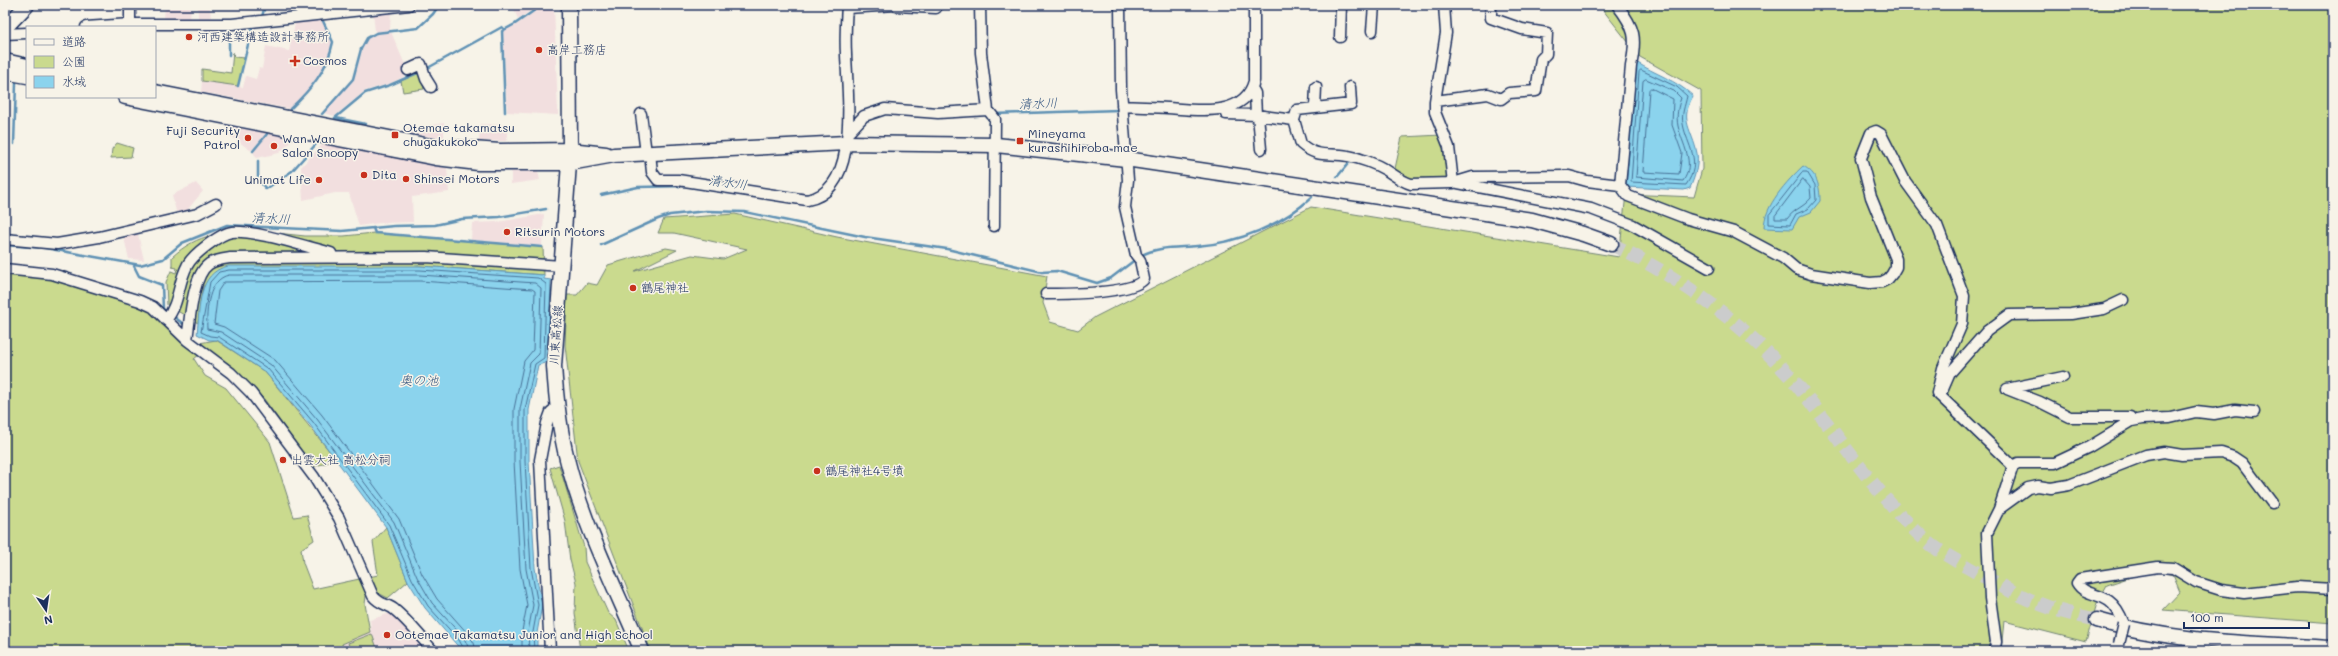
<svg xmlns="http://www.w3.org/2000/svg" width="2338" height="656" font-family="Mali,'Klee One',sans-serif">
	<style>
		.built { fill: #f2dfdf }
		.green { fill: #cada8e; stroke: #728476 }
		.water { fill: #8bd3ed; stroke: #5e91b4 }
		.lines { fill: none; stroke-linecap: round; stroke-linejoin: round }
		.shore { stroke: #487197; stroke-width: 1 }
		.stream { stroke: #5e91b4; stroke-width: 2.5 }
		.secondary-tunnel { stroke: #cbcccc; stroke-width: 14; stroke-dasharray: 14 7; stroke-linecap: butt }
		.street-casing { stroke: #1b2f5e; stroke-width: 13 }
		.secondary-casing { stroke: #1b2f5e; stroke-width: 17 }
		.street { stroke: #f7f3e8; stroke-width: 10 }
		.secondary { stroke: #f7f3e8; stroke-width: 14 }
		.street-bridge-casing { stroke: #1b2f5e; stroke-width: 13; stroke-linecap: butt }
		.street-bridge { stroke: #f7f3e8; stroke-width: 10 }
		.poi-dot { fill: #c8321e; stroke: #f7f3e8; stroke-width: 1.5 }
		.labels { text-anchor: middle; stroke-width: 3; stroke-linejoin: round; paint-order: stroke }
		.poi-label { font-size: 12px; fill: #1b2f5e; stroke: #f7f3e8; text-anchor: start }
		.street-label { font-size: 12px; fill: #1b2f5e; stroke: #f7f3e8 }
		.water-label { font-size: 13px; font-style: italic; fill: #375882; stroke: #f7f3e8 }
	</style>
	<rect width="100%" height="100%" fill="#f7f3e8"/>
	<filter id="ink" filterUnits="userSpaceOnUse"><feTurbulence type="fractalNoise" baseFrequency=".025" numOctaves="2"/><feDisplacementMap in="SourceGraphic" scale="8" xChannelSelector="R" yChannelSelector="G"/><feConvolveMatrix kernelMatrix="1 2 1 2 8 2 1 2 1" color-interpolation-filters="sRGB"/></filter>
	<g filter="url(#ink)">
		<!-- built -->
		<path class="built" d="M165,5H191L190,21L164,20Z
			M198,5H210L211,21H198Z
			M512,5H540L518,19Z
			M543,5H554L558,115L507,112L503,30L516,25Z
			M391,10L390,30L375,32L373,12Z
			M296,19H321L332,42L324,69L316,81L290,109L201,92L202,81L243,87L246,76L256,79L259,68L262,69L266,46L289,51Z
			M391,32L409,74L389,84L365,91L335,116L324,113L354,79L365,40L376,34Z
			M444,123V139L408,133V129Z
			M480,124L507,125V141H479Z
			M233,127L267,133L252,150H250L228,134Z
			M269,133L294,139L279,153L257,158L253,152Z
			M323,144L447,168L449,192L412,197L413,222L379,223L359,226L349,193H335L303,200L301,167Z
			M538,171L540,180L511,184V172Z
			M196,183L203,191L184,214L177,215L172,195Z
			M544,214L542,246L471,240L472,223L498,222Z
			M137,230L144,260L129,259L123,234Z
			M390,613L427,651H344L341,643L371,630L370,620Z"/>
		<!-- green -->
		<path class="green" d="M1599,5H2333V623L2163,610L2180,592L2173,575L2152,570L2107,585L2097,603L2086,642L2004,621L2001,651H651L578,461L565,345L567,295H577L587,283L597,285L608,265L666,248L677,250L635,271L692,255L723,259L747,249L674,233H658L664,219L735,214L837,237L1047,276L1043,303L1050,322L1078,330L1095,317L1311,207L1619,257L1626,194L1694,197L1702,169L1701,91L1640,57Z
			M233,52L234,57L245,58L238,86L202,81V69L231,73Z
			M420,72L424,89L403,92L401,81Z
			M1442,135L1449,175L1447,181L1418,182L1394,173L1402,137Z
			M117,143L133,148L131,157L111,158L112,149Z
			M257,231L305,236H344L374,233L543,247L544,275L420,266L203,286L198,323L167,305L166,282L171,271L176,273L177,268L172,267V257C198,233 223,232 257,231Z
			M5,273L50,279L109,294L150,309L188,345L216,340L265,372L335,458L329,462L313,467L264,399L229,364L205,350L194,359L205,376L226,388L270,442L294,517L307,515L314,540L301,549L303,563L313,589L378,575L373,542L386,527L408,581L388,598L376,592L366,596L365,604L370,632L342,644L344,651H5Z
			M559,465L584,547L585,562L608,613L616,620L629,651H580L575,613L576,583L570,560L565,521L550,468Z
			M372,634L378,651H351L348,643Z"/>
		<!-- water -->
		<path class="water" d="M1636,62C1655,74 1676,80 1693,96C1680,119 1690,127 1696,149C1700,161 1695,177 1690,188L1684,190L1626,187Z
			M1803,166C1817,173 1820,186 1820,201L1811,212L1799,217L1792,229L1764,228C1764,206 1787,181 1803,166Z
			M228,266H420L544,275V279L551,280L548,362L538,365L529,410V461L535,568L542,605L537,633V651H462L425,608L408,581L386,527L310,425L265,372L217,340H209L197,334C200,308 197,273 228,266Z"/>
		<g class="lines">
			<!-- shore -->
			<path class="shore" d="M1641,70L1677,87L1687,96C1685,106 1681,114 1683,124C1687,146 1703,161 1686,185L1631,182L1639,72Z
				M1646,79L1674,91L1681,98C1678,106 1676,116 1678,126C1682,144 1696,163 1683,181L1636,177L1643,81Z
				M1651,88L1673,99L1672,125L1682,153L1679,174L1643,172L1649,90Z
				M1803,172H1807L1815,185L1816,200L1808,209L1796,214L1790,225L1769,224V215Z
				M1803,179L1810,187L1811,198C1803,208 1795,208 1787,219H1775V216Z
				M465,651L459,640L428,606L412,579L389,525L313,422L268,369L219,337L210,336L201,332L210,282L219,272L229,270H420L538,278L546,284L544,358L535,364L525,410V461L531,568L538,605L533,632L534,651
				M470,651L464,638L432,603L417,577L394,522L317,419L271,365L221,332L207,329C206,310 208,279 229,275H420L535,283L541,288L539,354L530,363L520,409V461L526,569L533,605L528,632L529,651
				M476,651L474,643L469,635L437,599L422,574L399,519L322,415L275,360L224,327L214,324L218,291L224,282L420,281L532,289L535,291L533,350L524,361L514,409V461L520,569L527,605L522,631V651"/>
			<!-- stream -->
			<path class="stream" d="M262,17L265,5
				M229,55V27
				M426,69L502,27L504,29
				M238,86L253,24
				M290,109C311,89 327,71 333,42L321,17
				M505,112L502,31L515,24L542,5
				M322,114L353,79L361,49L367,38L376,33L418,28L433,14L439,5
				M994,114L1119,110
				M335,118L365,93L390,85L422,71
				M336,118L366,124
				M14,144L16,83
				M253,151L267,134
				M258,161V179L266,189L292,171L317,143
				M1337,177L1352,159
				M601,195L638,187L686,186
				M809,204L822,200L828,196
				M373,228L375,233L542,247
				M5,245L45,248L140,265L163,259L182,243L227,225L342,231L394,226L435,225L462,219L499,217L546,209
				M601,245L658,219L670,215L706,211L745,212L865,237L947,249L1042,272L1057,271L1097,283L1111,278L1136,259
				M1140,256C1158,246 1177,248 1197,246C1238,243 1282,225 1312,197
				M134,266L139,276L162,285L163,309L169,313
				M173,316L186,326"/>
			<!-- secondary-tunnel -->
			<path class="secondary-tunnel" d="M1611,244C1685,280 1750,327 1802,391C1841,440 1876,494 1922,537C1935,549 1953,559 1969,568C1995,583 2020,597 2048,607C2064,613 2081,616 2097,620"/>
			<defs>
				<path id="street" d="M980,5L981,53L988,110L995,119L994,226
					M1444,5L1446,33L1435,101V112L1449,147L1453,183L1473,177L1569,176L1587,181L1620,185
					M1617,5C1635,28 1637,37 1631,66L1620,185L1628,196L1688,219L1734,232L1783,258L1796,269L1811,274L1870,283L1882,282L1888,279L1892,274L1896,267V259L1871,197L1861,158L1871,133L1876,131L1881,134L1905,181L1937,225L1964,296L1962,324L1943,368L1937,393L2013,466L2018,463H2055L2089,447L2132,421L2142,419L2170,418L2196,412L2214,414L2235,410L2254,412
					M896,6L936,8V5
					M847,8L896,5
					M130,24V5
					M86,27L130,24H232L409,5
					M1372,31L1374,5
					M5,34L27,33
					M1340,37L1341,5
					M408,70L421,64L426,79L431,87
					M1252,88L1255,93L1256,115L1294,120L1301,144C1318,159 1329,152 1348,156C1360,158 1376,164 1386,170C1394,175 1401,181 1411,184L1453,183
					M1435,101L1488,94L1501,99L1509,93L1536,91L1541,59L1546,54L1547,33L1522,29L1491,18V5
					M1122,106C1138,107 1153,107 1168,108C1197,110 1245,118 1254,81V5
					M1224,108L1226,114L1256,115
					M1315,108L1316,87
					M641,114L646,153
					M1258,115L1261,149
					M1294,120L1297,110L1351,104L1350,87
					M849,132L864,116L885,109L938,113L988,110
					M650,153L652,172L658,180H678L807,200C861,191 847,92 846,54C845,38 846,21 847,5
					M1458,183L1591,209L1633,225L1709,268
					M5,239L57,244L99,237L197,214L216,204
					M5,269L52,274L140,301L153,307L187,340L231,373L251,393L314,477L339,518L373,596C381,606 388,603 396,611C410,623 421,637 433,651
					M1046,294C1065,294 1133,294 1144,279L1140,260L1136,255L1125,207L1128,180L1121,89L1120,5
					M166,320C179,305 178,283 187,266C192,255 221,233 232,232C255,230 307,247 331,253
					M187,340C190,320 192,276 209,264C215,260 223,259 230,258L426,257L562,266
					M2063,377L2007,389L2040,402L2070,417H2130L2132,421
					M1940,396L1950,373L1987,331L2009,315L2071,314L2104,309L2123,300
					M1999,509L2013,466
					M2124,624C2121,616 2116,606 2109,601C2098,593 2084,595 2077,583L2080,579L2158,567L2173,568L2196,582L2221,590L2244,593L2297,587L2333,589
					M550,651L540,460L547,423L551,412L557,407
					M1994,651L1996,642L1990,598L1987,533L1999,509L2028,488L2038,486L2051,488L2069,485L2146,455L2164,452L2182,455L2221,453L2233,457L2242,463L2272,503"/>
				<path id="secondary" d="M569,5L570,150L554,366C556,397 559,428 567,459C583,524 616,589 642,651
					M5,28L27,5
					M5,61L27,66
					M5,72L27,76
					M155,92L430,146L500,151L570,150L606,154
					M125,97L436,158L478,163H570L614,155L846,143L996,145L1126,159L1532,220L1583,234L1611,244
					M2097,620C2173,643 2254,643 2333,648"/>
			</defs>
			<!-- street casing -->
			<use href="#street" class="street-casing"/>
			<!-- secondary casing -->
			<use href="#secondary" class="secondary-casing"/>
			<!-- street -->
			<use href="#street" class="street"/>
			<!-- secondary -->
			<use href="#secondary" class="secondary"/>
			<defs>
				<path id="street-bridge" d="M2119,644L2124,624"/>
			</defs>
			<!-- street-bridge casing -->
			<use href="#street-bridge" class="street-bridge-casing"/>
			<!-- street-bridge -->
			<use href="#street-bridge" class="street-bridge"/>
		</g>
	</g>
	<!-- markers -->
	<g class="poi-dot">
		<circle cx="189" cy="37" r="4"/>
		<circle cx="539" cy="50" r="4"/>
		<path d="M293 55h4v4h4v4h-4v4h-4v-4h-4v-4h4z"/>
		<rect x="391" y="131" width="8" height="8" rx="2"/>
		<circle cx="248" cy="138" r="4"/>
		<rect x="1016" y="137" width="8" height="8" rx="2"/>
		<circle cx="274" cy="146" r="4"/>
		<circle cx="364" cy="175" r="4"/>
		<circle cx="406" cy="179" r="4"/>
		<circle cx="319" cy="180" r="4"/>
		<circle cx="507" cy="232" r="4"/>
		<circle cx="633" cy="288" r="4"/>
		<circle cx="283" cy="460" r="4"/>
		<circle cx="817" cy="471" r="4"/>
		<circle cx="387" cy="635" r="4"/>
	</g>
	<g class="labels">
		<!-- poi labels -->
		<g class="poi-label">
			<text x="197" y="41">河西建築構造設計事務所</text>
			<text x="547" y="54">高岸工務店</text>
			<text x="303" y="65">Cosmos</text>
			<text x="403" y="132">Otemae takamatsu<tspan x="403" dy="14">chugakukoko</tspan></text>
			<text x="240" y="135" text-anchor="end">Fuji Security<tspan x="240" dy="14">Patrol</tspan></text>
			<text x="1028" y="138">Mineyama<tspan x="1028" dy="14">kurashihiroba mae</tspan></text>
			<text x="282" y="143">Wan Wan<tspan x="282" dy="14">Salon Snoopy</tspan></text>
			<text x="372" y="179">Dita</text>
			<text x="414" y="183">Shinsei Motors</text>
			<text x="311" y="184" text-anchor="end">Unimat Life</text>
			<text x="515" y="236">Ritsurin Motors</text>
			<text x="641" y="292">鶴尾神社</text>
			<text x="291" y="464">出雲大社 高松分祠</text>
			<text x="825" y="475">鶴尾神社4号墳</text>
			<text x="395" y="639">Ootemae Takamatsu Junior and High School</text>
		</g>
		<!-- street labels -->
		<g class="street-label">
			<text transform="translate(556 335) rotate(-86)" y="4">川東高松線</text>
		</g>
		<!-- water labels -->
		<g class="water-label">
			<text transform="translate(1038 103) rotate(-2)" y="5">清水川</text>
			<text transform="translate(728 182) rotate(8)" y="5">清水川</text>
			<text transform="translate(271 218) rotate(3)" y="5">清水川</text>
			<text x="419" y="385">奥の池</text>
		</g>
	</g>
	<!-- margin -->
	<rect width="2338" height="656" fill="none" stroke="#f7f3e8" stroke-width="20"/>
	<rect x="10" y="10" width="2318" height="636" fill="none" stroke="#1b2f5e" stroke-width="1.5" filter="url(#ink)"/>
	<!-- legend -->
	<rect x="26" y="26" width="130" height="72" fill="#f7f3e8" stroke="#9fa5b1"/>
	<rect x="34" y="39" width="20" height="6" fill="#f7f3e8" stroke="#9fa5b1"/>
	<text x="62" y="46" font-size="12" fill="#1b2f5e">道路</text>
	<rect x="34" y="56" width="20" height="12" fill="#cada8e" stroke="#9fa5b1"/>
	<text x="62" y="66" font-size="12" fill="#1b2f5e">公園</text>
	<rect x="34" y="76" width="20" height="12" fill="#8bd3ed" stroke="#9fa5b1"/>
	<text x="62" y="86" font-size="12" fill="#1b2f5e">水域</text>
	<!-- north arrow -->
	<g transform="translate(46 610) rotate(167)" stroke="#f7f3e8" stroke-width="3" paint-order="stroke">
	<path d="M0-3L7 15L0 10L-7 15Z" fill="#1b2f5e"/>
	<text y="-6" font-size="11" font-weight="bold" text-anchor="middle" fill="#1b2f5e">N</text>
	</g>
	<!-- scale -->
	<path d="M2184 622v6h125v-6" fill="none" stroke="#1b2f5e" stroke-width="2"/>
	<text x="2190" y="622" font-size="12" fill="#1b2f5e" stroke="#f7f3e8" stroke-width="3" paint-order="stroke">100 m</text>
</svg>
